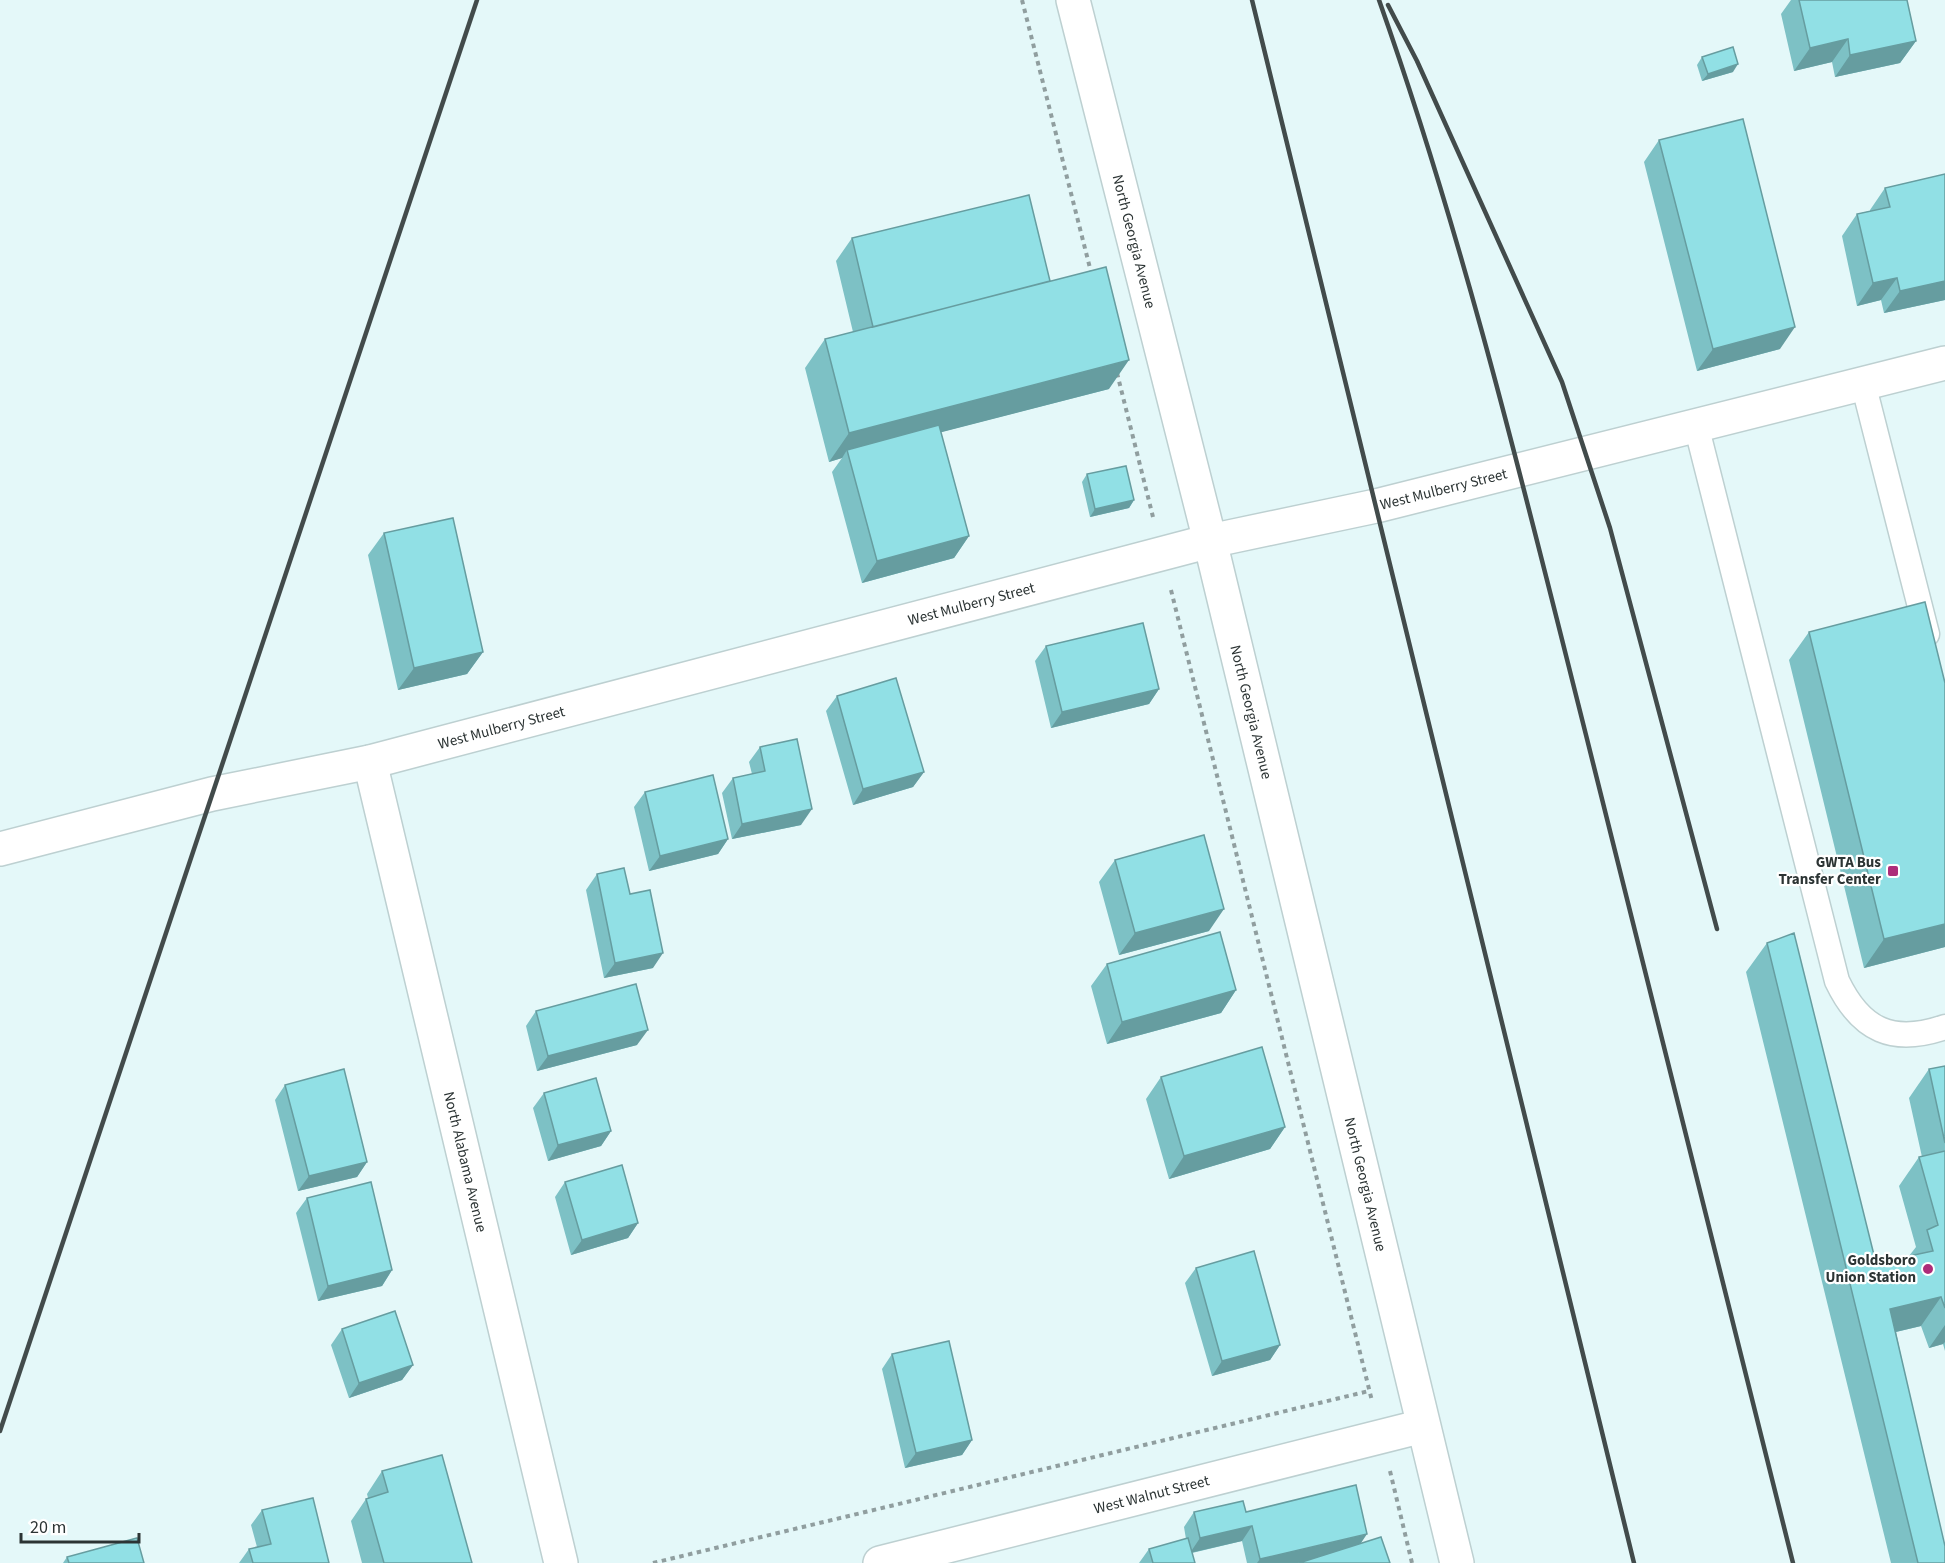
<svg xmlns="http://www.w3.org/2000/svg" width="1945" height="1563" font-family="'Source Sans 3',sans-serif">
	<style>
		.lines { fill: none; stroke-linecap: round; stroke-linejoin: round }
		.lane-casing { stroke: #bdd0d1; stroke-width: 27 }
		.street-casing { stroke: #bdd0d1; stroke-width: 36 }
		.path { stroke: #909e9f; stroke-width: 4; stroke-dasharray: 4.5 4.5; stroke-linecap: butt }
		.lane { stroke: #fff; stroke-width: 24 }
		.street { stroke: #fff; stroke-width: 33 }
		.rail { stroke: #424b4b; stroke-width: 4.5 }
		.wall { fill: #7dc1c5 }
		.shaded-wall { fill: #669da0 }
		.building { fill: #91e0e5; stroke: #669da0; stroke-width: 1.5 }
		.poi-dot { fill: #ad2c79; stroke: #fff; stroke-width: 2 }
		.labels { text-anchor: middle; stroke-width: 4.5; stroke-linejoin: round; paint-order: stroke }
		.street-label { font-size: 15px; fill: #2c3434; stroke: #fff }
		.poi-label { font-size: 15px; font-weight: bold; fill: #2c3434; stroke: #fff; text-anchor: end }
	</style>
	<rect width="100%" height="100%" fill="#e4f8f9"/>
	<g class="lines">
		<defs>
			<path id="lane" d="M1863,383L1927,634
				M1696,425L1837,981C1861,1031 1893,1045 1945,1027"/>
			<g id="street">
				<path id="s1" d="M1073,0L1210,541L1457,1563"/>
				<path id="s2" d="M370,762L561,1563"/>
				<path id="s3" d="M0,849L212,794L370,762L1210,541L1376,506L1945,363"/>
				<path id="s4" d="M880,1563L1423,1426"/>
			</g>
		</defs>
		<!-- lane casing -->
		<use href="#lane" class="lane-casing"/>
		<!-- street casing -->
		<use href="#street" class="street-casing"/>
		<!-- path -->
		<path class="path" d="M1022,0L1092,276
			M1117,373L1153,517
			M1171,590L1372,1401
			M1390,1471L1412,1563
			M653,1563L1369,1391"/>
		<!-- lane -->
		<use href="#lane" class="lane"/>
		<!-- street -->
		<use href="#street" class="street"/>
		<!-- rail -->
		<path class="rail" d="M1252,0L1634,1563
			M1379,0C1464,240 1524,489 1586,735C1655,1011 1724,1287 1793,1563
			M1388,5L1417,61L1562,382L1610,528L1717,929
			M0,1431L477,0"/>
	</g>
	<!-- wall -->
	<path class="wall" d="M1791,0H1907L1916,41L1900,63L1835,77L1832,62L1794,71L1781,14Z
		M1702,57L1733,72L1702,81L1697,65Z
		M1659,140L1780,349L1697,371L1644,162Z
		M1945,174V300L1884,313L1881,300L1857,306L1842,236L1857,214L1870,211V210L1885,188Z
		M852,238L1050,281L1109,389L941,432L969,536L954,558L862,583L832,472L842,458L829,462L805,368L825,339L853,332L836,261Z
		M1087,474L1134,500L1129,508L1090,517L1082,482Z
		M384,533L483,652L467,674L398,690L368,555Z
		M1809,632L1945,947L1864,968L1789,660Z
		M1046,646L1159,689L1149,704L1051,728L1035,661Z
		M837,696L924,772L913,787L853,805L826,711Z
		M760,747L801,825L732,839L722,793L733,778L752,774L749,762Z
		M645,792L728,839L718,854L649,871L634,807Z
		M1115,860L1209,931L1119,955L1099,882Z
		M597,874L630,894L653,968L604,978L586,890Z
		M1767,943L1876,1263L1909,1256L1916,1247L1899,1186L1919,1157H1922L1909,1098L1929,1069L1945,1066V1351L1943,1344L1929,1348L1921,1326L1896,1332L1945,1563H1891L1746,972Z
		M1107,964L1236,990L1221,1013L1107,1044L1091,986Z
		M536,1011L637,1045L537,1071L526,1026Z
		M1161,1077L1285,1127L1270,1149L1169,1179L1146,1099Z
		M285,1085L367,1162L357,1177L298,1191L275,1100Z
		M544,1093L611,1131L601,1146L548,1161L533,1108Z
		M565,1182L638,1223L628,1238L571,1255L555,1197Z
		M307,1198L392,1270L382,1286L318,1301L296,1213Z
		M1196,1268L1280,1345L1270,1360L1212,1376L1185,1283Z
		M342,1329L413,1365L402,1380L349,1398L331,1345Z
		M892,1354L972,1440L962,1455L905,1468L882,1369Z
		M382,1471L472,1563H362L351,1521L366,1499L368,1498L367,1494Z
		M262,1510L329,1563H239L249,1549L257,1547L251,1525Z
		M1194,1512H1246L1304,1562L1298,1563H1247L1242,1541L1192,1553L1195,1563H1139L1149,1549L1186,1539L1184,1527Z
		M67,1557L144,1563H63Z"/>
	<!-- shaded-wall -->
	<path class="shaded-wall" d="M1848,39L1832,62L1794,71L1810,48Z
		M1916,41L1900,63L1835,77L1850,55Z
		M1738,64L1733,72L1702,81L1708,74Z
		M1897,278L1881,300L1857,306L1873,283Z
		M1945,281V300L1884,313L1900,291Z
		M1795,327L1780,349L1697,371L1713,349Z
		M1129,360L1109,389L849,456L847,450L842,458L829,462L849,433Z
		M1134,500L1129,508L1090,517L1095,509Z
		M969,536L954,558L862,583L877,561Z
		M483,652L467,674L398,690L414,668Z
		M1159,689L1149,704L1051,728L1062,712Z
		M924,772L913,787L853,805L863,789Z
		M812,809L801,825L732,839L742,824Z
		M728,839L718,854L649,871L660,856Z
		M1224,909L1209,931L1119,955L1135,933Z
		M1945,924V947L1864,968L1884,939Z
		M663,953L653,968L604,978L615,963Z
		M1236,990L1221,1013L1107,1044L1122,1022Z
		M648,1030L637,1045L537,1071L548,1056Z
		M1285,1127L1270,1149L1169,1179L1184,1156Z
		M611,1131L601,1146L548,1161L558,1145Z
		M367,1162L357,1177L298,1191L309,1176Z
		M638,1223L628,1238L571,1255L582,1240Z
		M392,1270L382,1286L318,1301L328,1286Z
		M1941,1297L1921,1326L1870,1338L1890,1309Z
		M1945,1325V1342L1943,1344L1929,1348Z
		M1280,1345L1270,1360L1212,1376L1222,1361Z
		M413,1365L402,1380L349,1398L359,1383Z
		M972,1440L962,1455L905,1468L916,1453Z
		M1252,1526L1242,1541L1190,1553L1200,1538Z
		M1367,1534L1357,1549L1298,1563H1257L1260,1559Z"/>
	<!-- building -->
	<path class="building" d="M1799,0H1907L1916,41L1850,55L1848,39L1810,48Z
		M1733,47L1738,64L1708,74L1702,57Z
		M1743,119L1795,327L1713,349L1659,140Z
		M1945,174V281L1900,291L1897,278L1873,283L1857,214L1890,207L1885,188Z
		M1029,195L1050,281L873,327L852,238Z
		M1106,267L1129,360L849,433L825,339Z
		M939,425L969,536L877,561L847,450Z
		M1126,466L1134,500L1095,509L1087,474Z
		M453,518L483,652L414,668L384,533Z
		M1925,602L1945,683V924L1884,939L1809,632Z
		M1143,623L1159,689L1062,712L1046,646Z
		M896,678L924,772L863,789L837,696Z
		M797,739L812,809L742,824L733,778L765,771L760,747Z
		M713,775L728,839L660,856L645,792Z
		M1204,835L1224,909L1135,933L1115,860Z
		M624,868L630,894L650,890L663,953L615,963L597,874Z
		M1220,932L1236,990L1122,1022L1107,964Z
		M1794,933L1876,1263L1933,1251L1927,1230L1938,1225L1919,1157L1945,1151V1308L1941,1297L1890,1309L1945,1546V1563H1918L1767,943Z
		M636,984L648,1030L548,1056L536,1011Z
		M1262,1047L1285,1127L1184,1156L1161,1077Z
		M1945,1066V1143L1929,1069Z
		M344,1069L367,1162L309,1176L285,1085Z
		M596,1078L611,1131L558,1145L544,1093Z
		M622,1165L638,1223L582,1240L565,1182Z
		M371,1182L392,1270L328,1286L307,1198Z
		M1254,1251L1280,1345L1222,1361L1196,1268Z
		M395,1311L413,1365L359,1383L342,1329Z
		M949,1341L972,1440L916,1453L892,1354Z
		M442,1455L472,1563H384L366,1499L388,1492L382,1471Z
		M1356,1485L1367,1534L1260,1559L1252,1526L1200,1538L1194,1512L1243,1501L1246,1512Z
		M313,1498L329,1563H253L249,1549L271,1544L262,1510Z
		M1381,1537L1390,1563H1299Z
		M137,1538L144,1563H69L67,1557Z
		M1188,1538L1195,1563H1153L1149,1549Z"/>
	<!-- markers -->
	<g class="poi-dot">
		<rect x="1887" y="865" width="12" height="12" rx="3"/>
		<circle cx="1928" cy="1269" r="6"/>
	</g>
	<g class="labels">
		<!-- street labels -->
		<g class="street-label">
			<text dy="5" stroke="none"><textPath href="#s1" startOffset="249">North Georgia Avenue</textPath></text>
			<text dy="5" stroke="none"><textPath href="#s3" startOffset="1488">West Mulberry Street</textPath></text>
			<text dy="5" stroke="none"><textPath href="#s3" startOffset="1002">West Mulberry Street</textPath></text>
			<text dy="5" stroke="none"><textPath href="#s1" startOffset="734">North Georgia Avenue</textPath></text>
			<text dy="5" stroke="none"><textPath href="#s3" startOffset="516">West Mulberry Street</textPath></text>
			<text dy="5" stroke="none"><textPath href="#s2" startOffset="411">North Alabama Avenue</textPath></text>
			<text dy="5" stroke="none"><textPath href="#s1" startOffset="1220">North Georgia Avenue</textPath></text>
			<text dy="5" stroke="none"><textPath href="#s4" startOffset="280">West Walnut Street</textPath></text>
		</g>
		<!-- poi labels -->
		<g class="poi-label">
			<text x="1881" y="867">GWTA Bus<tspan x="1881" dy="17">Transfer Center</tspan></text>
			<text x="1916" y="1265">Goldsboro<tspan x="1916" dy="17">Union Station</tspan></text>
		</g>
	</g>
	<!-- scale -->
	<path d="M21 1533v9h118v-9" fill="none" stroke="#2c3434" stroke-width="3"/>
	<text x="30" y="1533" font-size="18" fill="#2c3434" stroke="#ffffff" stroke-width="4.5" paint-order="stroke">20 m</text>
</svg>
